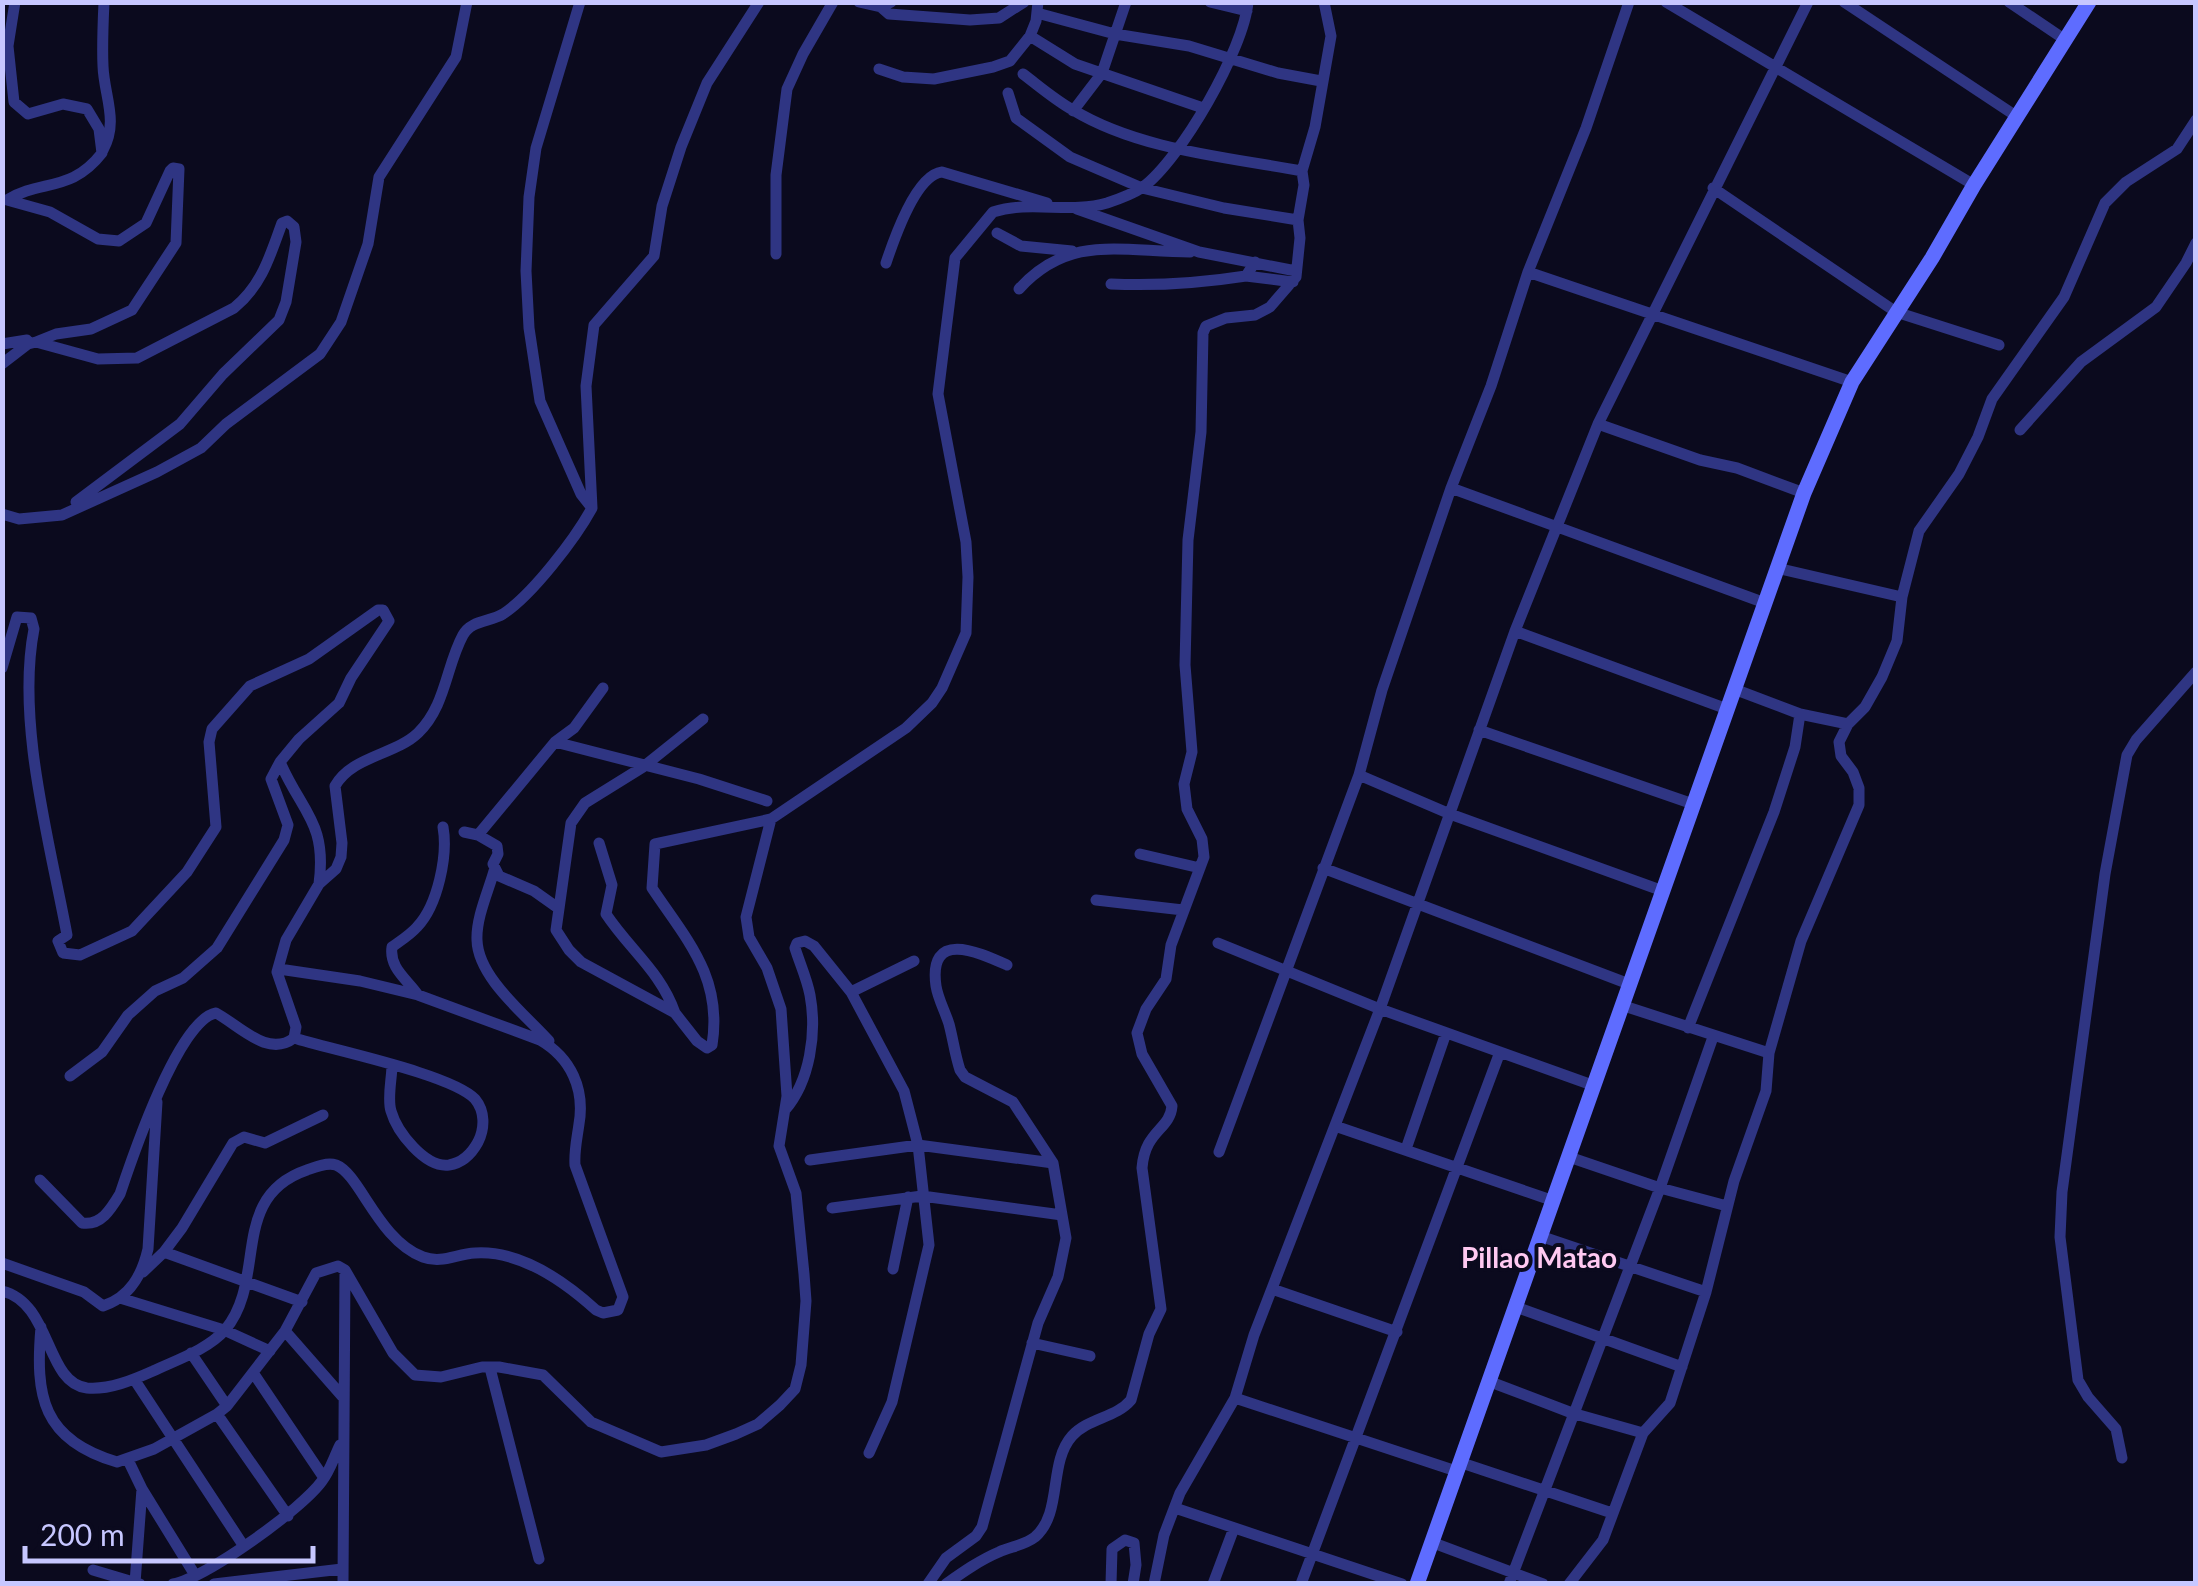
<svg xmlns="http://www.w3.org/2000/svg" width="2198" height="1586" font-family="Lato,sans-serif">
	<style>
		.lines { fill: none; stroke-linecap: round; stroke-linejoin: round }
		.street { stroke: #2f3583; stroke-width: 11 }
		.secondary { stroke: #5e6cff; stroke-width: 15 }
		.labels { text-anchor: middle; stroke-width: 8; stroke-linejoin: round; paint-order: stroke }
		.neighbourhood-label { font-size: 28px; font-weight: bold; fill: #ffc9f1; stroke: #0b0a1e }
	</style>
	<rect width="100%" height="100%" fill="#0b0a1e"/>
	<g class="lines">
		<!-- street -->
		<path class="street" d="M580,2L536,148L529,197L526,271L529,328L540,401L581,494L592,508L586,386L594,325L654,256L662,206L681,147L707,83L759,2
			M859,2L881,7
			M891,2L881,7L889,14L970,20L999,18L1024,2
			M1210,2L1247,11
			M1666,2L1974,185
			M1844,2L2016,116
			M2009,2L2064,39
			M1037,13L1115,34L1189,46L1278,73L1321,81
			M1030,36L1036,21L1038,2
			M879,69L903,77L934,79L993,67L1010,61L1030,36L1075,64L1203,108
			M1023,74C1039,86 1055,100 1073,110C1139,150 1227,157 1302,171
			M1008,93L1016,118L1070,157L1142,188L1224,208L1298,220
			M1073,111L1102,73L1126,2
			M103,150C119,121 104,96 103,66C102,45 103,24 104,2
			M1713,188L1896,312L1999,345
			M7,200L50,212L98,239L119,241L146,223L170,171L173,168L179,169L176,243L132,310L91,329L56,334L36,342
			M7,200C41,179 71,193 102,153L99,129L87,109L63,104L28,114L14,102L8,46L15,2
			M1077,209L1199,252L1296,271
			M997,233L1021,246L1072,251
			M776,254V175L787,89L803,54L833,2
			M886,263C894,239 916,175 942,172L1047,203
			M1528,272L1852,382
			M1246,276L1293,282
			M1111,284C1156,286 1201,283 1246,276L1255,262
			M1019,289C1070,233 1122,252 1190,252
			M2,344L27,340L28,344L2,364
			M28,344L36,342L98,359L137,358L234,308C262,285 270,256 282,223L287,221L294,227L296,242L286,302L279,320L223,374L180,424L76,502
			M1598,424L1700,460L1737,468L1804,493
			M2020,430L2081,362L2156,307L2186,263L2196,243
			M1451,488L1765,603
			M2,514L19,519L62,515L157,472L201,448L226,424L320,354L341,322L368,244L379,177L456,57L467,2
			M1777,568L1902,597
			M1515,631L1727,709
			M2,668L17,617L31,618L34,629C16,722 50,843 67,935L58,941L63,953L80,955L132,931L187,872L216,827L209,742L212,729L250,686L309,659L378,610H383L389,621L351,678L339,703L299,739L280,762C302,813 327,822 319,884
			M1734,689L1800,714L1848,724
			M703,719L643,767L585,803L571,823L556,930L569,950L581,962L675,1013L697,1041L707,1048L712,1045C723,977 686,939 652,888L655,844L771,819L906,728L932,703L942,688L966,633L968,577L966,542L938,394L955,258L993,212C1031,200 1070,214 1107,203C1119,199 1133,194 1143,187C1181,159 1244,49 1248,2
			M1479,730L1693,804
			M555,742L699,779L767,801
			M1359,775L1450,814L1663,891
			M464,832L478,835L555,742L574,728L603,688
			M478,835L497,846L498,854L493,864L499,876L534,891L558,908
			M599,843L612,885L606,914C630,950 661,972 675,1013
			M1140,854L1200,868
			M1323,868L1629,984
			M494,871C488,892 476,918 477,940C478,978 526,1015 549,1041
			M1096,900L1183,910
			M1218,943L1380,1009L1592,1085
			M851,992L914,961
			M418,995C407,979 389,968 392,947C400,941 410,935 417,927C438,905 448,855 443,827
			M1621,1005L1769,1053L1801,941L1859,805V788L1853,772L1841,756L1839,742L1848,724L1865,707L1882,677L1897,641L1902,597L1919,531L1959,474L1978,437L1992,399L2064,297L2105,203L2126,182L2177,149L2196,120
			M1688,1028L1774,812L1795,747L1800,714
			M294,1038C332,1050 451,1074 475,1099C485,1111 485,1128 478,1142C472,1153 462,1163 449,1165C425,1168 397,1132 391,1111C387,1098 392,1078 392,1065
			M70,1076L102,1052L128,1015L155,991L183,978L217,948L284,840L288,825L271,779L280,762
			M785,1110C810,1081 817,1033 810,995C807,979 800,964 795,948L797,943L805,941L814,946L851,992L904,1091L918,1145L929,1245L892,1402L869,1453
			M1335,1126L1551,1200
			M1406,1149L1446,1033
			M1219,1152L1359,775L1382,690L1451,488L1491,386L1528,272L1586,128L1629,2
			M1569,1157L1660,1188L1727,1206
			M810,1160L918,1145L1053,1163
			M40,1180L82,1223C101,1226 111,1209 120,1194C132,1158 179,1019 216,1013C240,1026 268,1058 294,1038L296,1027L277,972L286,940L319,884L336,869L341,857L342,843L335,786C352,756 395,755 418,733C446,706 446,666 463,635C471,620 490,622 503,614C532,595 575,539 592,508
			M832,1208L922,1196L1062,1215
			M1540,1236L1706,1292
			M164,1252L302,1302
			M2,1263L84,1292L103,1306C130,1297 142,1275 148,1249L157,1102
			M893,1269L908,1197
			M143,1272L164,1252L182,1228L233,1143L244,1137L265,1143L323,1115
			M1272,1289L1397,1332
			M2,1291C52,1303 45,1383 87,1388C109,1390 133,1380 153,1371C176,1360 207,1350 225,1330C268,1279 228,1197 307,1170C315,1167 327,1162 336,1165C360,1174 378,1240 423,1257C442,1264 456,1254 475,1253C520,1250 564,1281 596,1310L603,1313L618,1310L623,1297L575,1165C574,1151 577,1139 579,1124C585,1089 571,1058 540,1040L418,995L360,981L279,969
			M120,1298L224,1330L270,1351
			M1516,1307L1682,1367
			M41,1327C35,1396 42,1440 117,1462L154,1449L217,1414L227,1406L285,1331L316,1273L338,1266L345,1270L393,1353L415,1375L441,1377L482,1367H499L543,1375L591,1422L661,1452L706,1445L736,1434L758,1424L780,1405L795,1389L801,1365L806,1301L804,1274L796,1193L779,1146L787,1096L781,1009L767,968L749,937L746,917L771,819
			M285,1331L342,1396
			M1032,1343L1090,1356
			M191,1353L227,1406
			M490,1368L539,1559
			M254,1374L324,1478
			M134,1379L243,1545
			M1488,1381L1572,1413L1643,1433
			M1235,1398L1456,1471
			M217,1414L288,1516
			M2122,1458L2116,1429L2088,1397L2078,1380L2060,1237L2062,1192L2105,874L2127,755L2136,740L2196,672
			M128,1460L142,1489L195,1575
			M1459,1462L1612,1513
			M1175,1508L1402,1584
			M1431,1542L1543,1584
			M93,1570L140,1584
			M135,1583L142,1489
			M173,1584C206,1578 302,1509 322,1481C330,1471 334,1457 340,1445
			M214,1584L342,1569
			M343,1584L345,1270
			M928,1584L946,1558L976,1536L982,1527L1038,1323L1058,1277L1066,1238L1053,1163L1013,1102L965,1077L960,1070C955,1055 953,1039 949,1024C945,1011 938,999 936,986C928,929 978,952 1007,965
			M946,1584C963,1572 980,1560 999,1552C1010,1547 1025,1545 1035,1537C1063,1513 1048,1463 1072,1436C1088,1418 1116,1418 1131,1400L1149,1334L1161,1309L1142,1168C1145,1130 1170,1130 1172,1106L1142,1054L1137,1033L1146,1009L1166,979L1171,945L1204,857L1202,839L1187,809L1184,784L1192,752L1185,665L1188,540L1201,432L1203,333L1206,326L1226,318L1255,315L1270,307L1296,277L1300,238L1298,220L1304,185L1302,171L1315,127L1331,36L1324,2
			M1111,1584L1112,1549L1125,1540L1134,1543L1136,1565L1133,1584
			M1154,1584L1164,1535L1180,1493L1235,1398L1254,1335L1380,1009L1515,631L1598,424L1808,2
			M1213,1584L1234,1528
			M1301,1584L1500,1052
			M1509,1584L1660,1188L1713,1037
			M1569,1584L1603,1540L1643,1433L1670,1403L1706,1292L1734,1181L1766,1091L1769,1053"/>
		<!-- secondary -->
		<path class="secondary" d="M1417,1584L1804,493L1852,382L1932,258L1974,185L2089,2"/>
	</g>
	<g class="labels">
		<!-- neighbourhood labels -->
		<g class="neighbourhood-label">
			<text x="1539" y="1268">Pillao Matao</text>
		</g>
	</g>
	<!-- border -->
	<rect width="2198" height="1586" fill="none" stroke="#c7c7ff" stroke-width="10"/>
	<!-- scale -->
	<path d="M25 1546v15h288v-15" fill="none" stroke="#c7c7ff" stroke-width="5"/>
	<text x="40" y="1546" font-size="30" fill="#c7c7ff" stroke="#0b0a1e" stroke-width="8" paint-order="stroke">200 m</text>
</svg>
